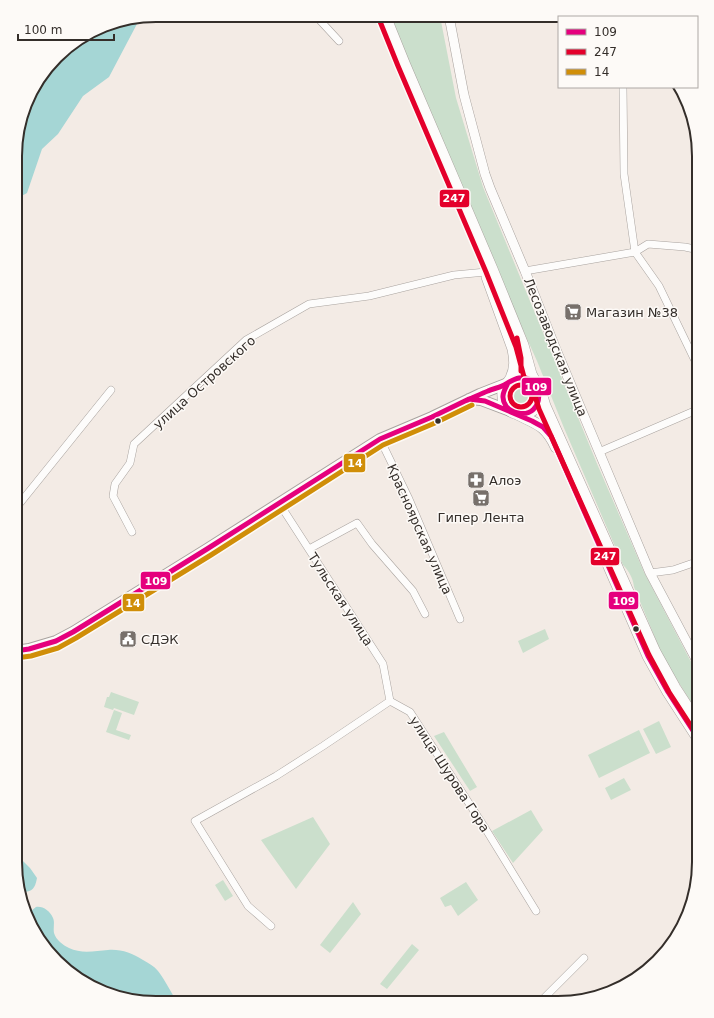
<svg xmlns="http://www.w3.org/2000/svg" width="714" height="1018" font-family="'DejaVu Sans',sans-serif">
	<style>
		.green { fill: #cbdfcc }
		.water { fill: #a5d6d5 }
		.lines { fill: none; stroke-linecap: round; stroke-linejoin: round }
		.minor-casing { stroke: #a9a39f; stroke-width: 8 }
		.tertiary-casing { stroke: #a9a39f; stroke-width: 10 }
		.secondary-casing { stroke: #a9a39f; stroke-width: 12 }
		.primary-casing { stroke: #a9a39f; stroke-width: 12 }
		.minor { stroke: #fdfcfb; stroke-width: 7 }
		.tertiary { stroke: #fdfcfb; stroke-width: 9 }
		.secondary { stroke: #fdfcfb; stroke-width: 10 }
		.primary { stroke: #fdfcfb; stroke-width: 11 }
		.bus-1-casing { stroke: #fdfaf7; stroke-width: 8 }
		.bus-2-casing { stroke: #fdfaf7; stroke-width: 8 }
		.bus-3-casing { stroke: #fdfaf7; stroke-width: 8 }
		.bus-1 { stroke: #e5007d; stroke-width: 5 }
		.bus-2 { stroke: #e4002b; stroke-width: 5 }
		.bus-3 { stroke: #d08e08; stroke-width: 5 }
		.bus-dot { fill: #342e2a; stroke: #fdfaf7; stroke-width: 1.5 }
		.labels { text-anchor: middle; stroke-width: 3; stroke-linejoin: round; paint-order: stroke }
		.poi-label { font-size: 13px; fill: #342e2a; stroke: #fdfaf7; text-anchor: start }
		.street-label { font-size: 13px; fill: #342e2a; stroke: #fdfaf7 }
		.rim { fill: none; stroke: #342e2a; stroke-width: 2 }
		.line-badge { stroke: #fdfaf7; stroke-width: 1.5 }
		.badge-label { font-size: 11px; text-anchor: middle; font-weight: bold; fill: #fff }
	</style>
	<rect width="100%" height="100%" fill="#f3ebe5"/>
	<!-- green -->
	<path class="green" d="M388,16H440L456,98L483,187L598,466L644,572L690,660L699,675V715L663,657L634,587C633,578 629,571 623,565L564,428L537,361L509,299Z
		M519,381C522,382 526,383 529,385C539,391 533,401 528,409L510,408L506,389Z
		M545,629L549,639L523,653L518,641Z
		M111,692L139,702L134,715L114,708L113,710L104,707L107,697H109Z
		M114,710L122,713L116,730L131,735L129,740L106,732Z
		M659,721L671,747L656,754L643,729Z
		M639,730L650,753L599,778L588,755Z
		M444,732L477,787L470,791L434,736Z
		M624,778L631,790L611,800L605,788Z
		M531,810L543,830L513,863L492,831Z
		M313,817L330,844L296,889L261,840Z
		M223,880L233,896L225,901L215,885Z
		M466,882L478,900L458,916L451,905L445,907L440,898Z
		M353,902L361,914L330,953L320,945Z
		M412,944L419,950L387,989L380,984Z"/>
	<!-- water -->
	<path class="water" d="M139,18L138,22L109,77L83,96L58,134L42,149L27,193L16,199V137L34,86L63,50L110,23Z
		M15,853L30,868L37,878C35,888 33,892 22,892L15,862Z
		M36,907C43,906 50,911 53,918C55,922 53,928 54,933C56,940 63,945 69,948C81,954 95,951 108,950C121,949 132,953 143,960C148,963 154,966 158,971C165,980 171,992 177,1002H138L77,979L29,924L27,914Z"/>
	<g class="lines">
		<defs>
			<path id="minor" d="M315,15L339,41
				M623,87L624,174L635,252L659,286L699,369
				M525,271L635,252L648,244L685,247L699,250
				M380,439L409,499L460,619
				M599,452L699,409
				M279,503L383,664L390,701
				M16,508L111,390
				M132,532L113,496L115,484L130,463L134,444L246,340L309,304L369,296L454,275L486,272
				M309,549L357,523L372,544L413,591L425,614
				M650,573L673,570L699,561
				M390,701L410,712L485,828L536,911
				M271,926L248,906L195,821L276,776L323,746L390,701
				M539,1003L584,958"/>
			<path id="tertiary" d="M449,16L464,95L485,174L490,188L525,271L555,347L650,573L699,665"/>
			<path id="secondary" d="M469,399L481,400L513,412
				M15,651L29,649L56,641L73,632L207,549L380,439L432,417L480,394L508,383"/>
			<path id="primary" d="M385,16L404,63L460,194L492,269L523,345L531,374L541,393L545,406L655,652L675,688L699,725
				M487,277L513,349C515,359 516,368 511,378C508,383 505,387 503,392C500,424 546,419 539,391C537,386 533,381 529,379C521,376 514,378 508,383
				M517,414C537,424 546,425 556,447
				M601,548L648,656L668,692L699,740"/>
		</defs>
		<!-- minor casing -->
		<use href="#minor" class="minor-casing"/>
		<!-- tertiary casing -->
		<use href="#tertiary" class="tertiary-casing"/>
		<!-- secondary casing -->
		<use href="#secondary" class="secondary-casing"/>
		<!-- primary casing -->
		<use href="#primary" class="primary-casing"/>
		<!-- minor -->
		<use href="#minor" class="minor"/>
		<!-- tertiary -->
		<use href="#tertiary" class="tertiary"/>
		<!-- secondary -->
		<use href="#secondary" class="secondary"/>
		<!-- primary -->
		<use href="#primary" class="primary"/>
		<defs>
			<path id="bus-1" d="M465,401C473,398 480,394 488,391C492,389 498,388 502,386C508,383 513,379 519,378C546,374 545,419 518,413C513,412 509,410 506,406C500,397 504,391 508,383
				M15,651L29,649L56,641L73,632L207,549L380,439L432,417L469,399L485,401L532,421L543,427L551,436L648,656L668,692L699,740"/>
			<path id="bus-2" d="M379,19L398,66L486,272L516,347L524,377L535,396L539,409L649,655L669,692L693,729
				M517,338L521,358V371
				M510 396a11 11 0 1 1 22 0a11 11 0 1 1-22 0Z"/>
			<path id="bus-3" d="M16,658L31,656L58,648L76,638L211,555L383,445L435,423L472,405"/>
		</defs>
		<!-- bus-1 casing -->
		<use href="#bus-1" class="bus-1-casing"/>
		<!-- bus-2 casing -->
		<use href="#bus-2" class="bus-2-casing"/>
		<!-- bus-3 casing -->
		<use href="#bus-3" class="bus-3-casing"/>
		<!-- bus-1 -->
		<use href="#bus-1" class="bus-1"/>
		<!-- bus-2 -->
		<use href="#bus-2" class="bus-2"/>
		<!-- bus-3 -->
		<use href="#bus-3" class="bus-3"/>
	</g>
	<!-- icons -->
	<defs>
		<symbol id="supermarket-square" viewBox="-11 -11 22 22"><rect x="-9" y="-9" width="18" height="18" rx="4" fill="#77706b" stroke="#fdfaf7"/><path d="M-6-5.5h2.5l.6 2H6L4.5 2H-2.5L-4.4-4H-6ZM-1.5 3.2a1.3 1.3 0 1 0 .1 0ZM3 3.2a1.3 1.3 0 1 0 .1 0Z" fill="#fff"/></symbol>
		<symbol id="pharmacy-square" viewBox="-11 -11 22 22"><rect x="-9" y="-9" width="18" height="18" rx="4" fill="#77706b" stroke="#fdfaf7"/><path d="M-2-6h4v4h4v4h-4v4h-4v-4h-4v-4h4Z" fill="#fff"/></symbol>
		<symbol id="civic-square" viewBox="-11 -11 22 22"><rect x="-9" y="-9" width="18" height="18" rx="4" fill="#77706b" stroke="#fdfaf7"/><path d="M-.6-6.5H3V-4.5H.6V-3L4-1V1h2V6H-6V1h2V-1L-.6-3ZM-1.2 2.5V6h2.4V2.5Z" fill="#fff"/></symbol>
	</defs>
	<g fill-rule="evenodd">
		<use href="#supermarket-square" x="563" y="302" width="20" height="20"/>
		<use href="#pharmacy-square" x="466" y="470" width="20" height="20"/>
		<use href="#supermarket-square" x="471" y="488" width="20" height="20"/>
		<use href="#civic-square" x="118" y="629" width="20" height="20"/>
	</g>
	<!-- markers -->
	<g class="bus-dot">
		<circle cx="438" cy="421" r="3.5"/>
		<circle cx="636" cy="629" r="3.5"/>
	</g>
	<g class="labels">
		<!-- poi labels -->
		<g class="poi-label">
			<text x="586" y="317">Магазин №38</text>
			<text x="489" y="485">Алоэ</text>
			<text x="481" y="522" text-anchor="middle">Гипер Лента</text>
			<text x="141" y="644">СДЭК</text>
		</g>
		<!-- street labels -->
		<g class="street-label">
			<text transform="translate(556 347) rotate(68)" y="5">Лесозаводская улица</text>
			<text transform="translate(204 382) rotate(-42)" y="5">улица Островского</text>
			<text transform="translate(420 529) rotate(66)" y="5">Красноярская улица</text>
			<text transform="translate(341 599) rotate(57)" y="5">Тульская улица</text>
			<text transform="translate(450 774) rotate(57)" y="5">улица Шурова Гора</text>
		</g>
	</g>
	<!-- crop -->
	<path d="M0 0H714V1018H0ZM156 22H558A134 134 0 0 1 692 156V862A134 134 0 0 1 558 996H156A134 134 0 0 1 22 862V156A134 134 0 0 1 156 22Z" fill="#fdfaf7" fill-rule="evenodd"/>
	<path class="rim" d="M156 22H558A134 134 0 0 1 692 156V862A134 134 0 0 1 558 996H156A134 134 0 0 1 22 862V156A134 134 0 0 1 156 22Z"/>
	<g class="line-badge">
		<rect x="439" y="189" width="31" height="19" rx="4" fill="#e4002b"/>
		<rect x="521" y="377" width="31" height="19" rx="4" fill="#e5007d"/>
		<rect x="343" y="453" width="23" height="20" rx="4" fill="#d08e08"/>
		<rect x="590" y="547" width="30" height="19" rx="4" fill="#e4002b"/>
		<rect x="140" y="571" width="31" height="19" rx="4" fill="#e5007d"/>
		<rect x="608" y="591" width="31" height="19" rx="4" fill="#e5007d"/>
		<rect x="122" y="593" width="23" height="19" rx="4" fill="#d08e08"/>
	</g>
	<g class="badge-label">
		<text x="454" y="202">247</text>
		<text x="536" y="391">109</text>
		<text x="355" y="467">14</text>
		<text x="605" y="560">247</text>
		<text x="156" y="585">109</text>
		<text x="624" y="605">109</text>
		<text x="133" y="607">14</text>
	</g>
	<!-- legend -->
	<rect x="558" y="16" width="140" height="72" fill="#fdfaf7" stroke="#ada8a5"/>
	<rect x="566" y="29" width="20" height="6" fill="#e5007d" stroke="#ada8a5"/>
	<text x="594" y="36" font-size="12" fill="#342e2a">109</text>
	<rect x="566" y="49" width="20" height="6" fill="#e4002b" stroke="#ada8a5"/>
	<text x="594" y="56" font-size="12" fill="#342e2a">247</text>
	<rect x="566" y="69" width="20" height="6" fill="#d08e08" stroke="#ada8a5"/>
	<text x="594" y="76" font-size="12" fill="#342e2a">14</text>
	<!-- scale -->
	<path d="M18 34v6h96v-6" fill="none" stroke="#342e2a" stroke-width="2"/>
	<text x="24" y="34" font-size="12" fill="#342e2a" stroke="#fdfaf7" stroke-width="3" paint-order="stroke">100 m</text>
</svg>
